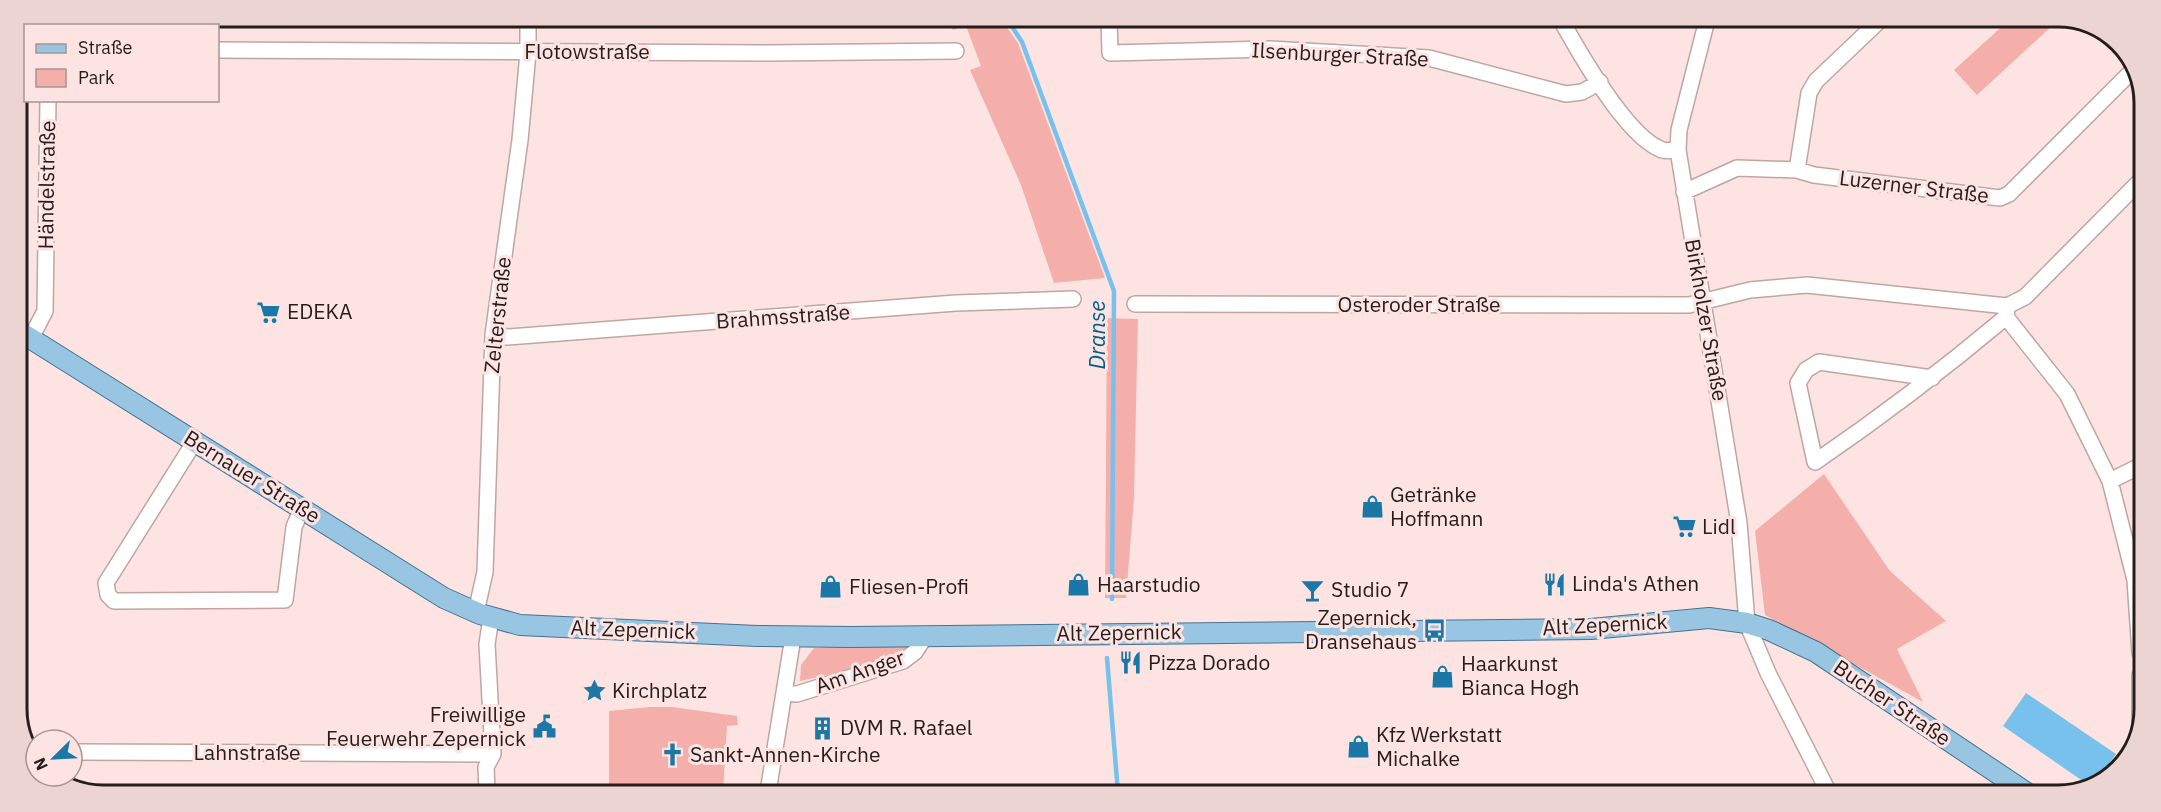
<svg xmlns="http://www.w3.org/2000/svg" width="2161" height="812" font-family="'IBM Plex Sans',sans-serif">
	<style>
		.green { fill: #f5afaa }
		.water { fill: #79c1ed }
		.lines { fill: none; stroke-linecap: round; stroke-linejoin: round }
		.stream { stroke: #79c1ed; stroke-width: 4.5 }
		.minor-casing { stroke: #bea6a4; stroke-width: 18 }
		.major-casing { stroke: #44728f; stroke-width: 22 }
		.minor { stroke: #fff; stroke-width: 15 }
		.major { stroke: #98c6e2; stroke-width: 20 }
		.labels { text-anchor: middle; stroke-width: 6; stroke-linejoin: round; paint-order: stroke }
		.street-label { font-size: 21px; fill: #251c1b; stroke: #fde4e2 }
		.poi-label { font-size: 21px; fill: #251c1b; stroke: #fde4e2; text-anchor: start }
		.water-label { font-size: 22px; font-style: italic; fill: #005f89; stroke: #fde4e2 }
		.rim { fill: none; stroke: #251c1b; stroke-width: 3 }
	</style>
	<rect width="100%" height="100%" fill="#fde4e2"/>
	<!-- green -->
	<path class="green" d="M945,19H1001L1018,43L1105,278L1054,283L1021,185L970,70L981,66L966,26L953,30Z
		M2008,21H2047L2052,26L1977,95L1954,70Z
		M1107,318L1138,319L1134,498L1126,598H1105Z
		M1824,474L1890,571L1946,621L1897,649L1923,702L1765,615L1755,531Z
		M910,644L911,648C877,665 837,673 800,681L801,665L814,648Z
		M650,707H672L737,716L738,725L727,726L723,792H609V711Z"/>
	<!-- water -->
	<path class="water" d="M2026,693L2116,754L2095,784L2090,786L2003,726Z"/>
	<g class="lines">
		<!-- stream -->
		<path class="stream" d="M1007,19L1022,42L1114,291L1112,599
			M1107,658L1118,793"/>
		<defs>
			<path id="minor" d="M1109,19L1110,53L1270,49L1429,58L1566,94L1582,92L1600,82
				M1561,20C1580,54 1625,134 1660,149C1665,152 1672,150 1678,150
				M1707,20L1679,130L1678,150L1739,523L1747,623L1768,673L1830,795
				M218,50L769,53L956,51
				M1797,170L1809,93L1816,81L1879,21
				M1684,192L1737,168L1797,170L1814,175L2000,198L2009,194L2134,69
				M1135,304L1689,305L1750,290L1807,285L2007,306L2025,297L2144,177
				M2006,317L2067,394L2110,481L2135,580L2140,653
				M493,335L507,337L956,303L1073,299
				M31,338L45,311L48,100
				M1932,378L1819,362L1806,370L1798,383L1815,462C1881,417 1944,369 2006,317L2007,306
				M195,441L106,583L108,595L114,601L285,600L294,527L302,508
				M2110,481L2142,465
				M476,612L485,572L493,335L520,140L528,53V18
				M785,693L797,694L903,661L915,652L926,635
				M2140,728V675
				M31,752H36
				M72,752L493,754
				M487,792L486,767L493,754L487,644L491,618
				M768,792L793,637"/>
			<path id="major" d="M17,330L444,598L480,614L520,625L757,636L851,637L1591,629L1709,618L1747,623L1769,630L1816,652L2030,795"/>
		</defs>
		<!-- minor casing -->
		<use href="#minor" class="minor-casing"/>
		<!-- major casing -->
		<use href="#major" class="major-casing"/>
		<!-- minor -->
		<use href="#minor" class="minor"/>
		<!-- major -->
		<use href="#major" class="major"/>
	</g>
	<!-- icons -->
	<defs>
		<symbol id="supermarket-bare" viewBox="-9 -9 18 18"><path d="M-6-5.5h2.5l.6 2H6L4.5 2H-2.5L-4.4-4H-6ZM-1.5 3.2a1.3 1.3 0 1 0 .1 0ZM3 3.2a1.3 1.3 0 1 0 .1 0Z" fill="#1b77a5" stroke="#fde4e2" stroke-width="2.5" paint-order="stroke"/></symbol>
		<symbol id="shop-bare" viewBox="-9 -9 18 18"><path d="M-5-2.5h2.3a2.7 3.5 0 0 1 5.4 0H5L5.5 6h-11ZM-1.5-2.5h3a1.5 2.3 0 0 0-3 0Z" fill="#1b77a5" stroke="#fde4e2" stroke-width="2.5" paint-order="stroke"/></symbol>
		<symbol id="restaurant-bare" viewBox="-9 -9 18 18"><path d="M-5-6h1v4h1v-4h1v4h1v-4h1v5L-1.5 .5V6h-2V.5L-5-1ZM5-6V6H3V1.5H1.5Q1.5-4 5-6Z" fill="#1b77a5" stroke="#fde4e2" stroke-width="2.5" paint-order="stroke"/></symbol>
		<symbol id="bar-bare" viewBox="-9 -9 18 18"><path d="M-6-5H6L.8 .8V4.5H3.5V6h-7V4.5H-.8V.8Z" fill="#1b77a5" stroke="#fde4e2" stroke-width="2.5" paint-order="stroke"/></symbol>
		<symbol id="bus-bare" viewBox="-9 -9 18 18"><path d="M-5-6H5V4H4V6H2V4H-2V6H-4V4H-5ZM-3.5-4V0h7V-4ZM-3.5 1.2v1.5H-2V1.2ZM2 1.2v1.5H3.5V1.2Z" fill="#1b77a5" stroke="#fde4e2" stroke-width="2.5" paint-order="stroke"/></symbol>
		<symbol id="sight-bare" viewBox="-9 -9 18 18"><path d="M0-6L1.8-2.2L6-1.7L2.9 1.2L3.7 5.4L0 3.3L-3.7 5.4L-2.9 1.2L-6-1.7L-1.8-2.2Z" fill="#1b77a5" stroke="#fde4e2" stroke-width="2.5" paint-order="stroke"/></symbol>
		<symbol id="civic-bare" viewBox="-9 -9 18 18"><path d="M-.6-6.5H3V-4.5H.6V-3L4-1V1h2V6H-6V1h2V-1L-.6-3ZM-1.2 2.5V6h2.4V2.5Z" fill="#1b77a5" stroke="#fde4e2" stroke-width="2.5" paint-order="stroke"/></symbol>
		<symbol id="building-bare" viewBox="-9 -9 18 18"><path d="M-4-6H4V6H1V3H-1V6H-4ZM-2.5-4.3h1.7v1.8h-1.7ZM.8-4.3h1.7v1.8H.8ZM-2.5-1h1.7V.8h-1.7ZM.8-1h1.7V.8H.8Z" fill="#1b77a5" stroke="#fde4e2" stroke-width="2.5" paint-order="stroke"/></symbol>
		<symbol id="church-bare" viewBox="-9 -9 18 18"><path d="M-1.2-6h2.4v3.5h3.3v2.4h-3.3V6h-2.4V-.1h-3.3v-2.4h3.3Z" fill="#1b77a5" stroke="#fde4e2" stroke-width="2.5" paint-order="stroke"/></symbol>
	</defs>
	<g fill-rule="evenodd">
		<use href="#supermarket-bare" x="252" y="296" width="33" height="33"/>
		<use href="#shop-bare" x="1356" y="490" width="33" height="33"/>
		<use href="#supermarket-bare" x="1668" y="510" width="33" height="33"/>
		<use href="#restaurant-bare" x="1538" y="568" width="33" height="33"/>
		<use href="#shop-bare" x="1062" y="568" width="33" height="33"/>
		<use href="#shop-bare" x="814" y="570" width="33" height="33"/>
		<use href="#bar-bare" x="1296" y="574" width="33" height="33"/>
		<use href="#bus-bare" x="1418" y="614" width="33" height="33"/>
		<use href="#restaurant-bare" x="1114" y="646" width="33" height="33"/>
		<use href="#shop-bare" x="1426" y="660" width="33" height="33"/>
		<use href="#sight-bare" x="578" y="674" width="33" height="33"/>
		<use href="#civic-bare" x="528" y="710" width="33" height="33"/>
		<use href="#building-bare" x="806" y="712" width="33" height="33"/>
		<use href="#shop-bare" x="1342" y="730" width="33" height="33"/>
		<use href="#church-bare" x="656" y="738" width="33" height="33"/>
	</g>
	<g class="labels">
		<!-- street labels -->
		<g class="street-label">
			<text x="587" y="59">Flotowstraße</text>
			<text transform="translate(1340 55) rotate(3)" y="7">Ilsenburger Straße</text>
			<text transform="translate(47 185) rotate(-89)" y="7">Händelstraße</text>
			<text transform="translate(1914 187) rotate(7)" y="7">Luzerner Straße</text>
			<text x="1419" y="312">Osteroder Straße</text>
			<text transform="translate(498 315) rotate(-84)" y="7">Zelterstraße</text>
			<text transform="translate(783 317) rotate(-4)" y="7">Brahmsstraße</text>
			<text transform="translate(1706 320) rotate(80)" y="7">Birkholzer Straße</text>
			<text transform="translate(252 477) rotate(32)" y="7">Bernauer Straße</text>
			<text transform="translate(1605 625) rotate(-3)" y="7">Alt Zepernick</text>
			<text transform="translate(633 630) rotate(2)" y="7">Alt Zepernick</text>
			<text transform="translate(1119 633) rotate(-1)" y="7">Alt Zepernick</text>
			<text transform="translate(860 672) rotate(-19)" y="7">Am Anger</text>
			<text transform="translate(1892 703) rotate(34)" y="7">Bucher Straße</text>
			<text x="247" y="760">Lahnstraße</text>
		</g>
		<!-- poi labels -->
		<g class="poi-label">
			<text x="287" y="319">EDEKA</text>
			<text x="1390" y="502">Getränke<tspan x="1390" dy="24">Hoffmann</tspan></text>
			<text x="1702" y="534">Lidl</text>
			<text x="1572" y="591">Linda's Athen</text>
			<text x="1097" y="592">Haarstudio</text>
			<text x="849" y="594">Fliesen-Profi</text>
			<text x="1331" y="597">Studio 7</text>
			<text x="1417" y="625" text-anchor="end">Zepernick,<tspan x="1417" dy="24">Dransehaus</tspan></text>
			<text x="1148" y="670">Pizza Dorado</text>
			<text x="1461" y="671">Haarkunst<tspan x="1461" dy="24">Bianca Hogh</tspan></text>
			<text x="612" y="698">Kirchplatz</text>
			<text x="526" y="722" text-anchor="end">Freiwillige<tspan x="526" dy="24">Feuerwehr Zepernick</tspan></text>
			<text x="840" y="735">DVM R. Rafael</text>
			<text x="1376" y="742">Kfz Werkstatt<tspan x="1376" dy="24">Michalke</tspan></text>
			<text x="690" y="762">Sankt-Annen-Kirche</text>
		</g>
		<!-- water labels -->
		<g class="water-label">
			<text transform="translate(1097 335) rotate(-90)" y="8">Dranse</text>
		</g>
	</g>
	<!-- crop -->
	<path d="M0 0H2161V812H0ZM103 27H2058A76 76 0 0 1 2134 103V709A76 76 0 0 1 2058 785H103A76 76 0 0 1 27 709V103A76 76 0 0 1 103 27Z" fill="#ecd4d2" fill-rule="evenodd"/>
	<path class="rim" d="M103 27H2058A76 76 0 0 1 2134 103V709A76 76 0 0 1 2058 785H103A76 76 0 0 1 27 709V103A76 76 0 0 1 103 27Z"/>
	<!-- legend -->
	<rect x="24" y="24" width="195" height="78" fill="#fde4e2" stroke="#a79492" stroke-width="1.5"/>
	<rect x="36" y="44" width="30" height="9" fill="#98c6e2" stroke="#a79492" stroke-width="1.5"/>
	<text x="78" y="54" font-size="18" fill="#251c1b">Straße</text>
	<rect x="36" y="69" width="30" height="18" fill="#f5afaa" stroke="#a79492" stroke-width="1.5"/>
	<text x="78" y="84" font-size="18" fill="#251c1b">Park</text>
	<!-- north arrow -->
	<g transform="translate(54 758) rotate(246)"><circle r="28" fill="#fde4e2" stroke="#a79492" stroke-width="1.5"/>
	<path d="M0-4.5L10 22L0 15L-10 22Z" fill="#1b77a5"/>
	<text y="-9" font-size="16" font-weight="bold" text-anchor="middle" fill="#251c1b">N</text>
	</g>
</svg>
